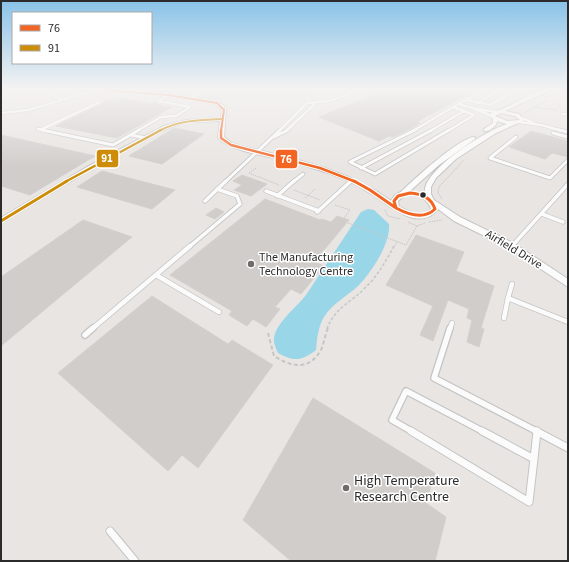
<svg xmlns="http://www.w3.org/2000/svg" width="569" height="562" font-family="'Source Sans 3',sans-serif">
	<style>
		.industrial { fill: #d9d6d9 }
		.water { fill: #98d6e8 }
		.building { fill: #d0cdcb; stroke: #d3d1ce }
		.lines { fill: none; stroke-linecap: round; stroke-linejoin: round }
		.service-far5-casing { stroke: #c4c4c4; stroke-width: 3.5 }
		.service-far4-casing { stroke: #c4c4c4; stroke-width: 4.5 }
		.service-far3-casing { stroke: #c4c4c4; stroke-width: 5 }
		.service-far2-casing { stroke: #c4c4c4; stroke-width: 6 }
		.service-far1-casing { stroke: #c4c4c4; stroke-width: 8 }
		.service-casing { stroke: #c4c4c4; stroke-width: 9 }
		.minor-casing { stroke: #c4c4c4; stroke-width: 2 }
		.path-far2 { stroke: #c6c6c6; stroke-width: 1; stroke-dasharray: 1.5 1; stroke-linecap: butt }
		.path-far1 { stroke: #c6c6c6; stroke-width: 1.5; stroke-dasharray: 3 2; stroke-linecap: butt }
		.path { stroke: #c6c6c6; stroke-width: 2; stroke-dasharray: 4 2.5; stroke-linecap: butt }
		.service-far5 { stroke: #fcfbfb; stroke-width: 2.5 }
		.service-far4 { stroke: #fcfbfb; stroke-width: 3 }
		.service-far3 { stroke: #fcfbfb; stroke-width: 3.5 }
		.service-far2 { stroke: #fcfbfb; stroke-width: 4.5 }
		.service-far1 { stroke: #fcfbfb; stroke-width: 5.5 }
		.service { stroke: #fcfbfb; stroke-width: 7 }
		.minor { fill: #fcfbfb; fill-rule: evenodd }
		.bus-1-far2-casing { stroke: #fff; stroke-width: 3.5 }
		.bus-1-far1-casing { stroke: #fff; stroke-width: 4.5 }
		.bus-1-casing { stroke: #fff; stroke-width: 5.5 }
		.bus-2-far2-casing { stroke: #fff; stroke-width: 3.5 }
		.bus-2-far1-casing { stroke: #fff; stroke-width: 4.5 }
		.bus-2-casing { stroke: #fff; stroke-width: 5.5 }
		.bus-1-far2 { stroke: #f26522; stroke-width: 2 }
		.bus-1-far1 { stroke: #f26522; stroke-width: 2.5 }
		.bus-1 { stroke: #f26522; stroke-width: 3 }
		.bus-2-far2 { stroke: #ce8d09; stroke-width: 2 }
		.bus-2-far1 { stroke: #ce8d09; stroke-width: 2.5 }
		.bus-2 { stroke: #ce8d09; stroke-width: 3 }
		.bus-dot { fill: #2b2b2b; stroke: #fff; stroke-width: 1.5 }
		.poi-dot { fill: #6d6c6b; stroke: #fff; stroke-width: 1.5 }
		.labels { text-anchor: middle; stroke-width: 3; stroke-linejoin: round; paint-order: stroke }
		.street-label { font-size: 12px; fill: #2b2b2b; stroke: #fff }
		.poi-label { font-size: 12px; fill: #2b2b2b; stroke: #fff; text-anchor: start }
		.near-poi-label { font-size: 14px; fill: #2b2b2b; stroke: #fff; text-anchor: start }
		.line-badge { stroke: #fff; stroke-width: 1.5 }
		.badge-label { font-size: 11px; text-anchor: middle; font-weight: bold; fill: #fff }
	</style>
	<rect width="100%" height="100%" fill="#e8e5e2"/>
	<!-- industrial -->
	<path class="industrial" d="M118,89H314L302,97L201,100Z"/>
	<!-- water -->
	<path class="water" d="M368,209L374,210L389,224C391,243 371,273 358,286C347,296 332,304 324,317C318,327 317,339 316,350C301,361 295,362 278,353C277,350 274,345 274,341C273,325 297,307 306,295L361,212Z"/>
	<!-- building -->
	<path class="building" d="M389,89H479L416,122L420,123L414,127L393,137L389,136L379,141L319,117Z
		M120,98L151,104L155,102L157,104L172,107L117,138L56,126L108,100H114Z
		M174,128L204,134L162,164L129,156Z
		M531,131L568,141V157L552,153L545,159L509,147Z
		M1,135L95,156L30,195L1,186Z
		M102,171L175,190L152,209L77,187Z
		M242,175L267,184L251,196L234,190L242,185L233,181Z
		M265,199L320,220L321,219L331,222L337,216L349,220L314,262L324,266L301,294L291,289L275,307L280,309L266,327L253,319L247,326L229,315L232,311L170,275Z
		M216,208L224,212L215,219L206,215Z
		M83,220L132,237L1,346V277Z
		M416,235L464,252L456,271L494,286L481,328L484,329L479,347L467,342L472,320L467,318L469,309L448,300L433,341L420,335L433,306L386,285Z
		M152,296L228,344L232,340L273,365L198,468L182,455L168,471L58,373Z
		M313,398L435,473L426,503L446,517L435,561H291L243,520Z"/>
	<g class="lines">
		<defs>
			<path id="service-far5" d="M40,89L61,99
				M140,93L144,89
				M51,94L62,92
				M191,98L205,89
				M467,100L490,105L519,89
				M158,101L168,95
				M478,103L501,89
				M459,104L473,108
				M453,107L483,91H498
				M1,113L28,110L96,90
				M562,114H568
				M492,116L473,108L496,112
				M522,118L534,123
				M519,122L541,125L563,131
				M38,129L46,131
				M40,130L100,102
				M137,131L161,117L176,116L190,107L158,101
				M279,131L307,103L330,101L361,89
				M286,131L317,102
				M413,131L453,107
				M430,131L464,111
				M448,131L474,115L453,107"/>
			<path id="service-far4" d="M42,130L113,145L139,130
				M415,130L350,162L375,174L449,130
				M559,130L568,132
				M553,133L568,137
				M131,135L146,138
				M274,137L288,130
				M516,137L490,158L550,178L568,160
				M361,168L432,130
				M225,182L280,130
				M293,182L303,174
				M350,182L352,181"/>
			<path id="service-far3" d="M266,191L319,211
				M277,196L294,181
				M205,201L226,181
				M317,212L351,181
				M542,214L563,222
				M512,246L568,184
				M189,247L240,204L237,196L217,189"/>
			<path id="service-far2" d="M156,275L219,312
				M508,298L512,284
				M504,318L508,298L568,322
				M92,329L190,246
				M450,329L452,323"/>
			<path id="service-far1" d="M450,328L434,378L538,432
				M85,335L93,328
				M413,432L392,420L406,391L484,432"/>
			<path id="service" d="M411,431L529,502L534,459
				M482,431L534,459
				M536,431L568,448
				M534,459L537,431
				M110,531L135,561"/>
			<path id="minor" d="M101,89L168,94L217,102L223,105L226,110L224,137L233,144C288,158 344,167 391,201L395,195L401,192C412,181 461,136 475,137V139L439,165L410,191L425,194C420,171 487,130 507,124L497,121C497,126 489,132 484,131V129L493,123V119L490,116L492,112C513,108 531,89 553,89L505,111L519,114L525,120L496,133L456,159L436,178L431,187V194L434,200L460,217L515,244L568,279V287L509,248L454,221L438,209C420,232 392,208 375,196C367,191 359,186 351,182C329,172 307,166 284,160C264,155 233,152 218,138L220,121L187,122L168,128L91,169L1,223V218L87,167L164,126L187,120L221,118L222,110L216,104L168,96L103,91ZM501,113L515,116L520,120L507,121L495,116ZM405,195C416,194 427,197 431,209C422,218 409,212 399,207L398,201Z
				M557,89H564L547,96L544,95Z"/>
		</defs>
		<!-- service-far5 casing -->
		<use href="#service-far5" class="service-far5-casing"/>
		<!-- service-far4 casing -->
		<use href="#service-far4" class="service-far4-casing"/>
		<!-- service-far3 casing -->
		<use href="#service-far3" class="service-far3-casing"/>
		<!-- service-far2 casing -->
		<use href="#service-far2" class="service-far2-casing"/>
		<!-- service-far1 casing -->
		<use href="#service-far1" class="service-far1-casing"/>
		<!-- service casing -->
		<use href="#service" class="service-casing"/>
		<!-- minor casing -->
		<use href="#minor" class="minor-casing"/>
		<!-- path-far2 -->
		<path class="path-far2" d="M562,96L568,97
			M556,98L560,105L559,108
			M533,107L557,110
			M525,113L546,101
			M256,168L249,173L279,185
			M294,190L320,200
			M305,198L315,189
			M442,199L438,193L439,187L464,160
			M335,205L350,210L344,218
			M385,210L388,216L401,219
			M408,222L417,226L425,223
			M429,222L442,220
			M348,223L406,245L417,226
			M394,247L397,242"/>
		<!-- path-far1 -->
		<path class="path-far1" d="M327,329C334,308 352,302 366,287C378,275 386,261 394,246"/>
		<!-- path -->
		<path class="path" d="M268,333L274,356C291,367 309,371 321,350C324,343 325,335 328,328"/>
		<!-- service-far5 -->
		<use href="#service-far5" class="service-far5"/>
		<!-- service-far4 -->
		<use href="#service-far4" class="service-far4"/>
		<!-- service-far3 -->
		<use href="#service-far3" class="service-far3"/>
		<!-- service-far2 -->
		<use href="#service-far2" class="service-far2"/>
		<!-- service-far1 -->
		<use href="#service-far1" class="service-far1"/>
		<!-- service -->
		<use href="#service" class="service"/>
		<!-- minor -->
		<use href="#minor" class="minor"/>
		<defs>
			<path id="bus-1-far2" d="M103,90L168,95L217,103L224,110L221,131"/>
			<path id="bus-1-far1" d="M221,130V138L231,145L320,168L356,182"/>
			<path id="bus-1" d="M354,181L370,190L396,208
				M410,193C421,194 431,197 435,209C424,220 409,215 396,208L394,201L398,196Z"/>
			<path id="bus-2-far2" d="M159,131C179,120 200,120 222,119"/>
			<path id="bus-2-far1" d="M65,182L161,130"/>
			<path id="bus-2" d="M1,221L67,181"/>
		</defs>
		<!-- bus-1-far2 casing -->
		<use href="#bus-1-far2" class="bus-1-far2-casing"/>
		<!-- bus-1-far1 casing -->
		<use href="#bus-1-far1" class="bus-1-far1-casing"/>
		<!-- bus-1 casing -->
		<use href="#bus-1" class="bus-1-casing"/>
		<!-- bus-2-far2 casing -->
		<use href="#bus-2-far2" class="bus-2-far2-casing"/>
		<!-- bus-2-far1 casing -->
		<use href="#bus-2-far1" class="bus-2-far1-casing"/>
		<!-- bus-2 casing -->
		<use href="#bus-2" class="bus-2-casing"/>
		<!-- bus-1-far2 -->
		<use href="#bus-1-far2" class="bus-1-far2"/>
		<!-- bus-1-far1 -->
		<use href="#bus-1-far1" class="bus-1-far1"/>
		<!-- bus-1 -->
		<use href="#bus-1" class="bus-1"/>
		<!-- bus-2-far2 -->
		<use href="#bus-2-far2" class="bus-2-far2"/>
		<!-- bus-2-far1 -->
		<use href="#bus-2-far1" class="bus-2-far1"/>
		<!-- bus-2 -->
		<use href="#bus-2" class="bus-2"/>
	</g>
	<!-- sky -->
	<linearGradient id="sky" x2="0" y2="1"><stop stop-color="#88c2e8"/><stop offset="0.53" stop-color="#f5f3f2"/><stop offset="1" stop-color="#f5f3f2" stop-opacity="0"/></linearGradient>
	<rect width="569" height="168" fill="url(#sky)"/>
	<!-- markers -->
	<circle class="bus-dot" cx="423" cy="195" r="3.5"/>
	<g class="poi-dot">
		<circle cx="251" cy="264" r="4"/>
		<circle cx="346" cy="488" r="4"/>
	</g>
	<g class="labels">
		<!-- street labels -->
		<g class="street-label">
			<text transform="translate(514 249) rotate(31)" y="4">Airfield Drive</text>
		</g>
		<!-- poi labels -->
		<g class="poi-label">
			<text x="259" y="261">The Manufacturing<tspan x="259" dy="14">Technology Centre</tspan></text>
		</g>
		<!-- near-poi labels -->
		<g class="near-poi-label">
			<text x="354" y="485">High Temperature<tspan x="354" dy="16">Research Centre</tspan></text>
		</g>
	</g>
	<g class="line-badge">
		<rect x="96" y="149" width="23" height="19" rx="4" fill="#ce8d09"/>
		<rect x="275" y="149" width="23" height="20" rx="4" fill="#f26522"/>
	</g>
	<g class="badge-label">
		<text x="107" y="162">91</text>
		<text x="286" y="163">76</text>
	</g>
	<!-- border -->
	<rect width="569" height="562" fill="none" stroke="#2b2b2b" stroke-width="4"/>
	<!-- legend -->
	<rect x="12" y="12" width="140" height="52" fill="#ffffff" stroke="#aaaaaa"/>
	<rect x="20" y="25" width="20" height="6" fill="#f26522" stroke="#aaaaaa"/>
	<text x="48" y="32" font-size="12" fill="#2b2b2b">76</text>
	<rect x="20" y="45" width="20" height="6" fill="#ce8d09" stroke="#aaaaaa"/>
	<text x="48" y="52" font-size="12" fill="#2b2b2b">91</text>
</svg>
